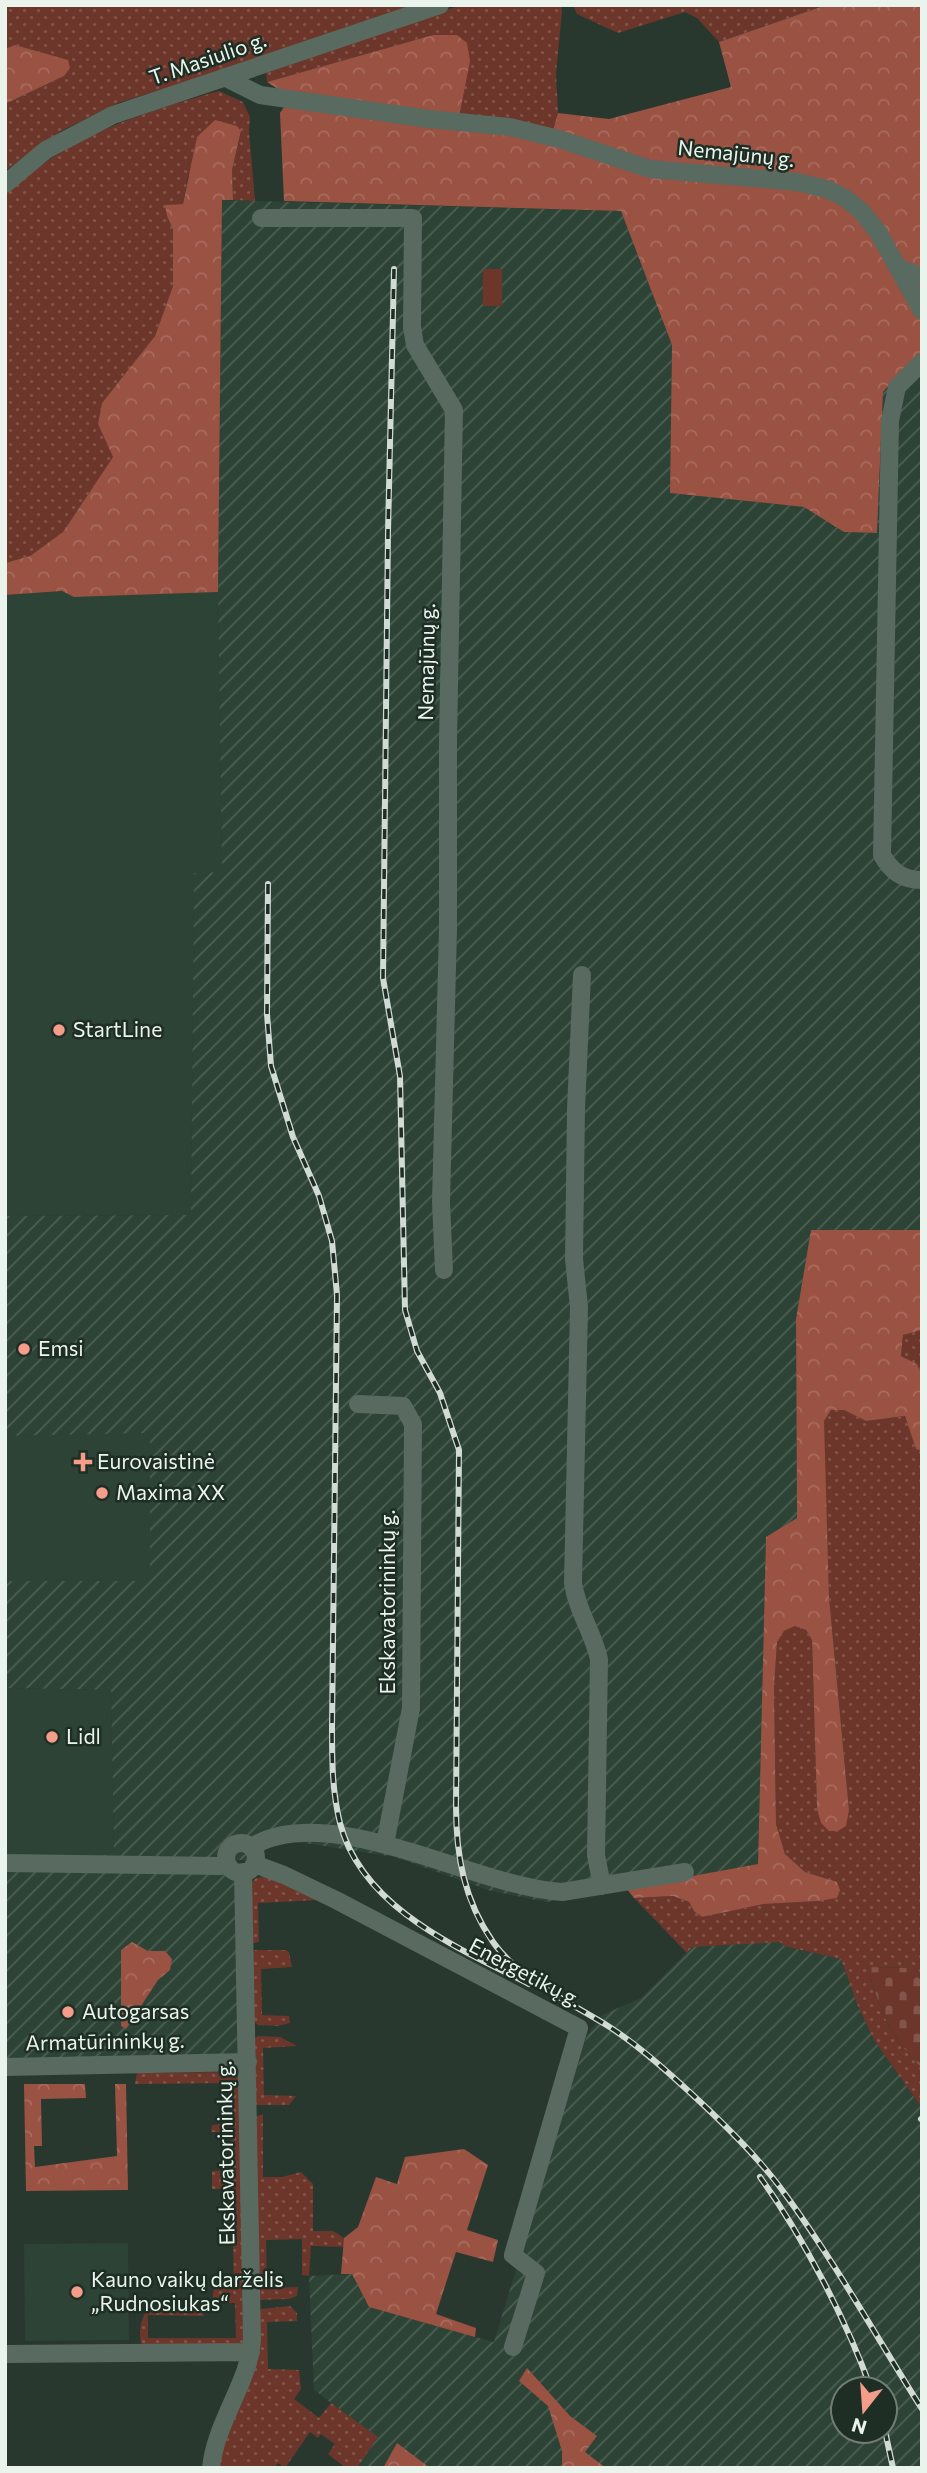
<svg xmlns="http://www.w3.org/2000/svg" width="927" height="2473" font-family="Commissioner,sans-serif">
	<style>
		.built { fill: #2d4336 }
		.industrial { fill: url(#industrial-furrows); fill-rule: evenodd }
		.grass { fill: url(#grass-dots) }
		.forest { fill: url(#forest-crowns) }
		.cemetery { fill: url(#cemetery-stones) }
		.park { fill: #6d362b }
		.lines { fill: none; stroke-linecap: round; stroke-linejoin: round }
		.minor { stroke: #596a60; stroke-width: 18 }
		.rail-casing { stroke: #d1dbd4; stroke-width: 6 }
		.rail { stroke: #1e2e25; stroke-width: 3.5; stroke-dasharray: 10; stroke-linecap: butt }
		.poi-dot { fill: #f49d8b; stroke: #1e2e25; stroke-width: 2.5 }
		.labels { text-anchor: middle; stroke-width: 5; stroke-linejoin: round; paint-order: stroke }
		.street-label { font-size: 21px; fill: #eaf4ed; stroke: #1e2e25 }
		.poi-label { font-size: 21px; fill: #eaf4ed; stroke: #1e2e25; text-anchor: start }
	</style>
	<defs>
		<pattern id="industrial-furrows" width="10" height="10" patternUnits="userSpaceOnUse" patternTransform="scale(1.75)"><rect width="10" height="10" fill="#2d4336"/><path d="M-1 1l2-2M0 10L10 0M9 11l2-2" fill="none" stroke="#4c5f53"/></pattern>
		<pattern id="grass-dots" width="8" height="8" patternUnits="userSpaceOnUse" patternTransform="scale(1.75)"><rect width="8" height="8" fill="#6d362b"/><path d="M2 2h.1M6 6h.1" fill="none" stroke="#82544a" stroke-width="1.8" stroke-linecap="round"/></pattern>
		<pattern id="forest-crowns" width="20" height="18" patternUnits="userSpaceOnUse" patternTransform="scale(1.75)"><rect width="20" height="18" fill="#9a5243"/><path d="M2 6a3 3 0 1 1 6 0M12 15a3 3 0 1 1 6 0" fill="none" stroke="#a86c5e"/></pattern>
		<pattern id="cemetery-stones" width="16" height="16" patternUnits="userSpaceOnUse" patternTransform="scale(1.75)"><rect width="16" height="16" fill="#6d362b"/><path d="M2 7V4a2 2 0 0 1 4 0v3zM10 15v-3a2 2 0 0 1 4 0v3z" fill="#82544a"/></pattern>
	</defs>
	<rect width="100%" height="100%" fill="#28382e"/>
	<!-- built -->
	<path class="built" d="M62,591L74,597L218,592L222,872L194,874L191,1215L5,1216V595Z
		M150,1432V1581H5V1436Z
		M5,1688L111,1690L114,1856H5Z
		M128,2243L129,2340L25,2341L24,2244Z"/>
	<!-- industrial -->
	<path class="industrial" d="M222,200L621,211L672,345L670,493L805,507L844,532L877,533L883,392L900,372L922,370V1230H811L796,1319L797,1518L766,1538L758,1864L547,1902L491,1891L395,1857L291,1841L268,1846L258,1860H237L240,2055L5,2062V1856L114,1855L111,1690L5,1688V1581H150V1433L5,1436V1216L191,1215L194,873L222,872L218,592Z
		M781,1941L784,1946L841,1959L857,2004L874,2040L922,2108V2468H357L377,2437L314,2390L309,2276L352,2274L369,2307L494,2342L587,2035L602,2015L641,1998L692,1947ZM843,2389H885V2431H843Z"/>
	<!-- grass -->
	<path class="grass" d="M5,5H418L260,59L118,103L61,131L5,171V104L64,76L16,45L5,49Z
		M461,5H561L562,12L556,73L558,113L554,131L459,117L433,35L267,82L266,71Z
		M573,5H826L719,42L697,18L685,12L618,33L577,14Z
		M219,91L243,102L250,117L249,132L255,201L233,200L232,170L241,132L188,176L183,204L166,205L167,216L173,228V286L155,336L102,403L98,424L113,457L63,532L30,556L5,563V195C68,136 137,114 219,91Z
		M922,1330V1375L917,1364L901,1356L903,1335Z
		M831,1410H844L866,1421L905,1416L916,1448L922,1451V1984L915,1968L867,1967C880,2009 889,2037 922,2068V2108L874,2040L857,2004L841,1959L784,1946L780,1942L692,1947L687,1953L634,1898L673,1896L689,1902L694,1911L702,1917L764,1904L818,1901L837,1882L805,1872L785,1854L776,1824L774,1687L777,1641L784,1631L795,1626L806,1630L812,1640L817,1809L849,1810L829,1597L823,1439L824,1421Z
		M265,1877L274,1878L318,1900L258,1903L259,1942L253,1943L251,1883L256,1878Z
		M255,1950H286L289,1952L292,1967L261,1969L262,2015L289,2016L290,2023L278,2026L258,2025L253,2021L251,1953Z
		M258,2036L280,2037L297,2046L263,2048L264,2095L296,2096L289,2105H255L253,2040Z
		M241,2072L243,2345L142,2346C138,2336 140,2319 147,2311H203L204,2316L148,2315V2338H236L235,2303H212L214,2287L234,2286L232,2189H212V2171L232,2170L231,2132H211L212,2125L223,2124L224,2115H231V2083L135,2084L137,2073Z
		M263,2114V2177H282L301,2172L313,2184V2231H333L344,2238V2247L311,2246L309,2276L302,2275V2239L266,2240L267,2288L298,2287L297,2296L289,2299L259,2300L255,2117Z
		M290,2306L297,2313V2321L267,2322L268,2369L299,2370L301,2389L294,2399L319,2418L331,2403L378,2437L357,2468H346L328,2454L335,2444L321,2434L318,2438L310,2432L285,2468L278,2463L274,2468H217L259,2313L261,2309Z"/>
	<!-- forest -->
	<path class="forest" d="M826,5H922V370L900,372L883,392L877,533L844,532L804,507L670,493L672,345L621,211L284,201L280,113L284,107L500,131L550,142L558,113L609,119L731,87L719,42Z
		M433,35H457L467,43L470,61L459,117L278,89L267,82Z
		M15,45L68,60L70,68L64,76L5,104V49Z
		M215,120L237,126L241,131L232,170L233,200H222L218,592L74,597L62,591L5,595V563L30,556L63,532L113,457L98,424L102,403L155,336L173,286V229L167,216L165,205L183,204L197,137Z
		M811,1230H922V1330L903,1335L901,1356L917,1364L922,1375V1451L916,1449L905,1416L866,1421L844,1410H831L824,1421L829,1597L849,1810L846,1826L838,1831H829L821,1823L817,1809L812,1640L806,1630L795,1626L784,1631L777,1642L774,1687L776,1824L785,1854L805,1872L837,1882L840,1890L837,1898L818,1901L764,1904L702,1917L694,1911L689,1902L673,1896L634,1898L626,1888L758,1864L766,1537L797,1518L796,1319Z
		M132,1942L148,1951H165L172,1959L170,1970L158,1980L126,2029L121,2026V1950Z
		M24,2084H85L86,2098L41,2099L42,2146H34L35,2167L117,2156L115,2084H126L128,2190L26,2191Z
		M464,2149L488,2165L467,2230L498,2240L493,2262L456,2252L436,2314L476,2328L475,2337L369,2307L352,2274H341L344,2238L358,2227L376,2177L397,2184L405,2157Z
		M527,2368L570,2416L597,2436L585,2452L606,2468H562V2451L548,2406L519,2381Z
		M397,2443L430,2468H383Z"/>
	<!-- cemetery -->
	<path class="cemetery" d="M867,1967L915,1968L922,1984V2068C889,2037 880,2008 867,1967Z"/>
	<!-- park -->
	<path class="park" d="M483,269H502V306H483Z"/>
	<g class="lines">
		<!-- minor -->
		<path class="minor" d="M224,77L260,95L429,119L510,127L559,139L650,169L797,182L827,189L845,198L861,211L878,232L922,311
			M5,184L46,150L113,115L440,5
			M261,218H413L412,327L415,345L454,410L448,742V929L441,1202L444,1270
			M897,267L922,277
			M922,362L897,387L890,421L882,855C891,871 902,880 922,880
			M582,975L576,1109L574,1259L579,1307L573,1583C577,1611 593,1632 599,1659L596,1855L602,1886
			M358,1404L403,1406L413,1424L411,1708L385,1844
			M226 1858a15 15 0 1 1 30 0a15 15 0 1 1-30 0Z
			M251,1847C330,1799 474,1887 562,1892L685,1872
			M5,1863L220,1866L227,1864
			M254,1864L284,1875L336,1900L579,2028L513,2255L536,2273L513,2347
			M5,2067L248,2062
			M5,2354L251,2352
			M211,2468C216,2421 249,2383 252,2340L243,1872"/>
		<defs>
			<path id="rail" d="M394,269L388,532L383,978L400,1076L405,1310L417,1351L440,1393L459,1450L456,1806C456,1856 464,1900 493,1942C519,1979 571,2003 608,2026C635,2043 659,2064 683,2086C716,2116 759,2157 785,2194C835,2262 877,2338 922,2409
				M268,884L267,1014L271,1066L293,1137L319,1196L332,1241L337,1295L332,1727C332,1760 332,1791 340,1823C362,1908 458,1948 529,1984
				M921,2119L922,2120
				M760,2177C802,2235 847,2321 871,2389
				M885,2431L893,2468"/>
		</defs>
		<!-- rail casing -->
		<use href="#rail" class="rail-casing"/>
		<!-- rail -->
		<use href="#rail" class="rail"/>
	</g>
	<!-- markers -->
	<g class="poi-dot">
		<circle cx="59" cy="1030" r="7"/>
		<circle cx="24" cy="1349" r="7"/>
		<path d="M79.5 1451.5h7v7h7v7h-7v7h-7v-7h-7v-7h7z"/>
		<circle cx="102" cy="1493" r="7"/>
		<circle cx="52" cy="1737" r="7"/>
		<circle cx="68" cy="2012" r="7"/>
		<circle cx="77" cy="2292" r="7"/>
	</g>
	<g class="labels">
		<!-- street labels -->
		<g class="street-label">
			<text transform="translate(208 59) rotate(-19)" y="7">T. Masiulio g.</text>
			<text transform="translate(736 154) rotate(6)" y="7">Nemajūnų g.</text>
			<text transform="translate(427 662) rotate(-89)" y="7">Nemajūnų g.</text>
			<text transform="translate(388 1602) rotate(-90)" y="7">Ekskavatorininkų g.</text>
			<text transform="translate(525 1973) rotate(28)" y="7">Energetikų g.</text>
			<text transform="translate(105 2042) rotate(-1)" y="7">Armatūrininkų g.</text>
			<text transform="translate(226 2153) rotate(-91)" y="7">Ekskavatorininkų g.</text>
		</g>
		<!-- poi labels -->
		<g class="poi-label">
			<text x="73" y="1037">StartLine</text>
			<text x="38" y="1356">Emsi</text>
			<text x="97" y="1469">Eurovaistinė</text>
			<text x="116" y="1500">Maxima XX</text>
			<text x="66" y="1744">Lidl</text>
			<text x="82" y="2019">Autogarsas</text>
			<text x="91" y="2287">Kauno vaikų darželis<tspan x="91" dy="24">„Rudnosiukas“</tspan></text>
		</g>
	</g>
	<!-- border -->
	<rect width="927" height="2473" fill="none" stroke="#eaf4ed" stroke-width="14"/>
	<!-- north arrow -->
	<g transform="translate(864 2410) rotate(197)"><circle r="33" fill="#1e2e25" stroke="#707d75" stroke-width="2"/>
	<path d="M0-5L12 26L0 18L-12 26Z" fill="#f49d8b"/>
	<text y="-10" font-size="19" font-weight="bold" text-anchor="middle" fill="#eaf4ed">N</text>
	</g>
</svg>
